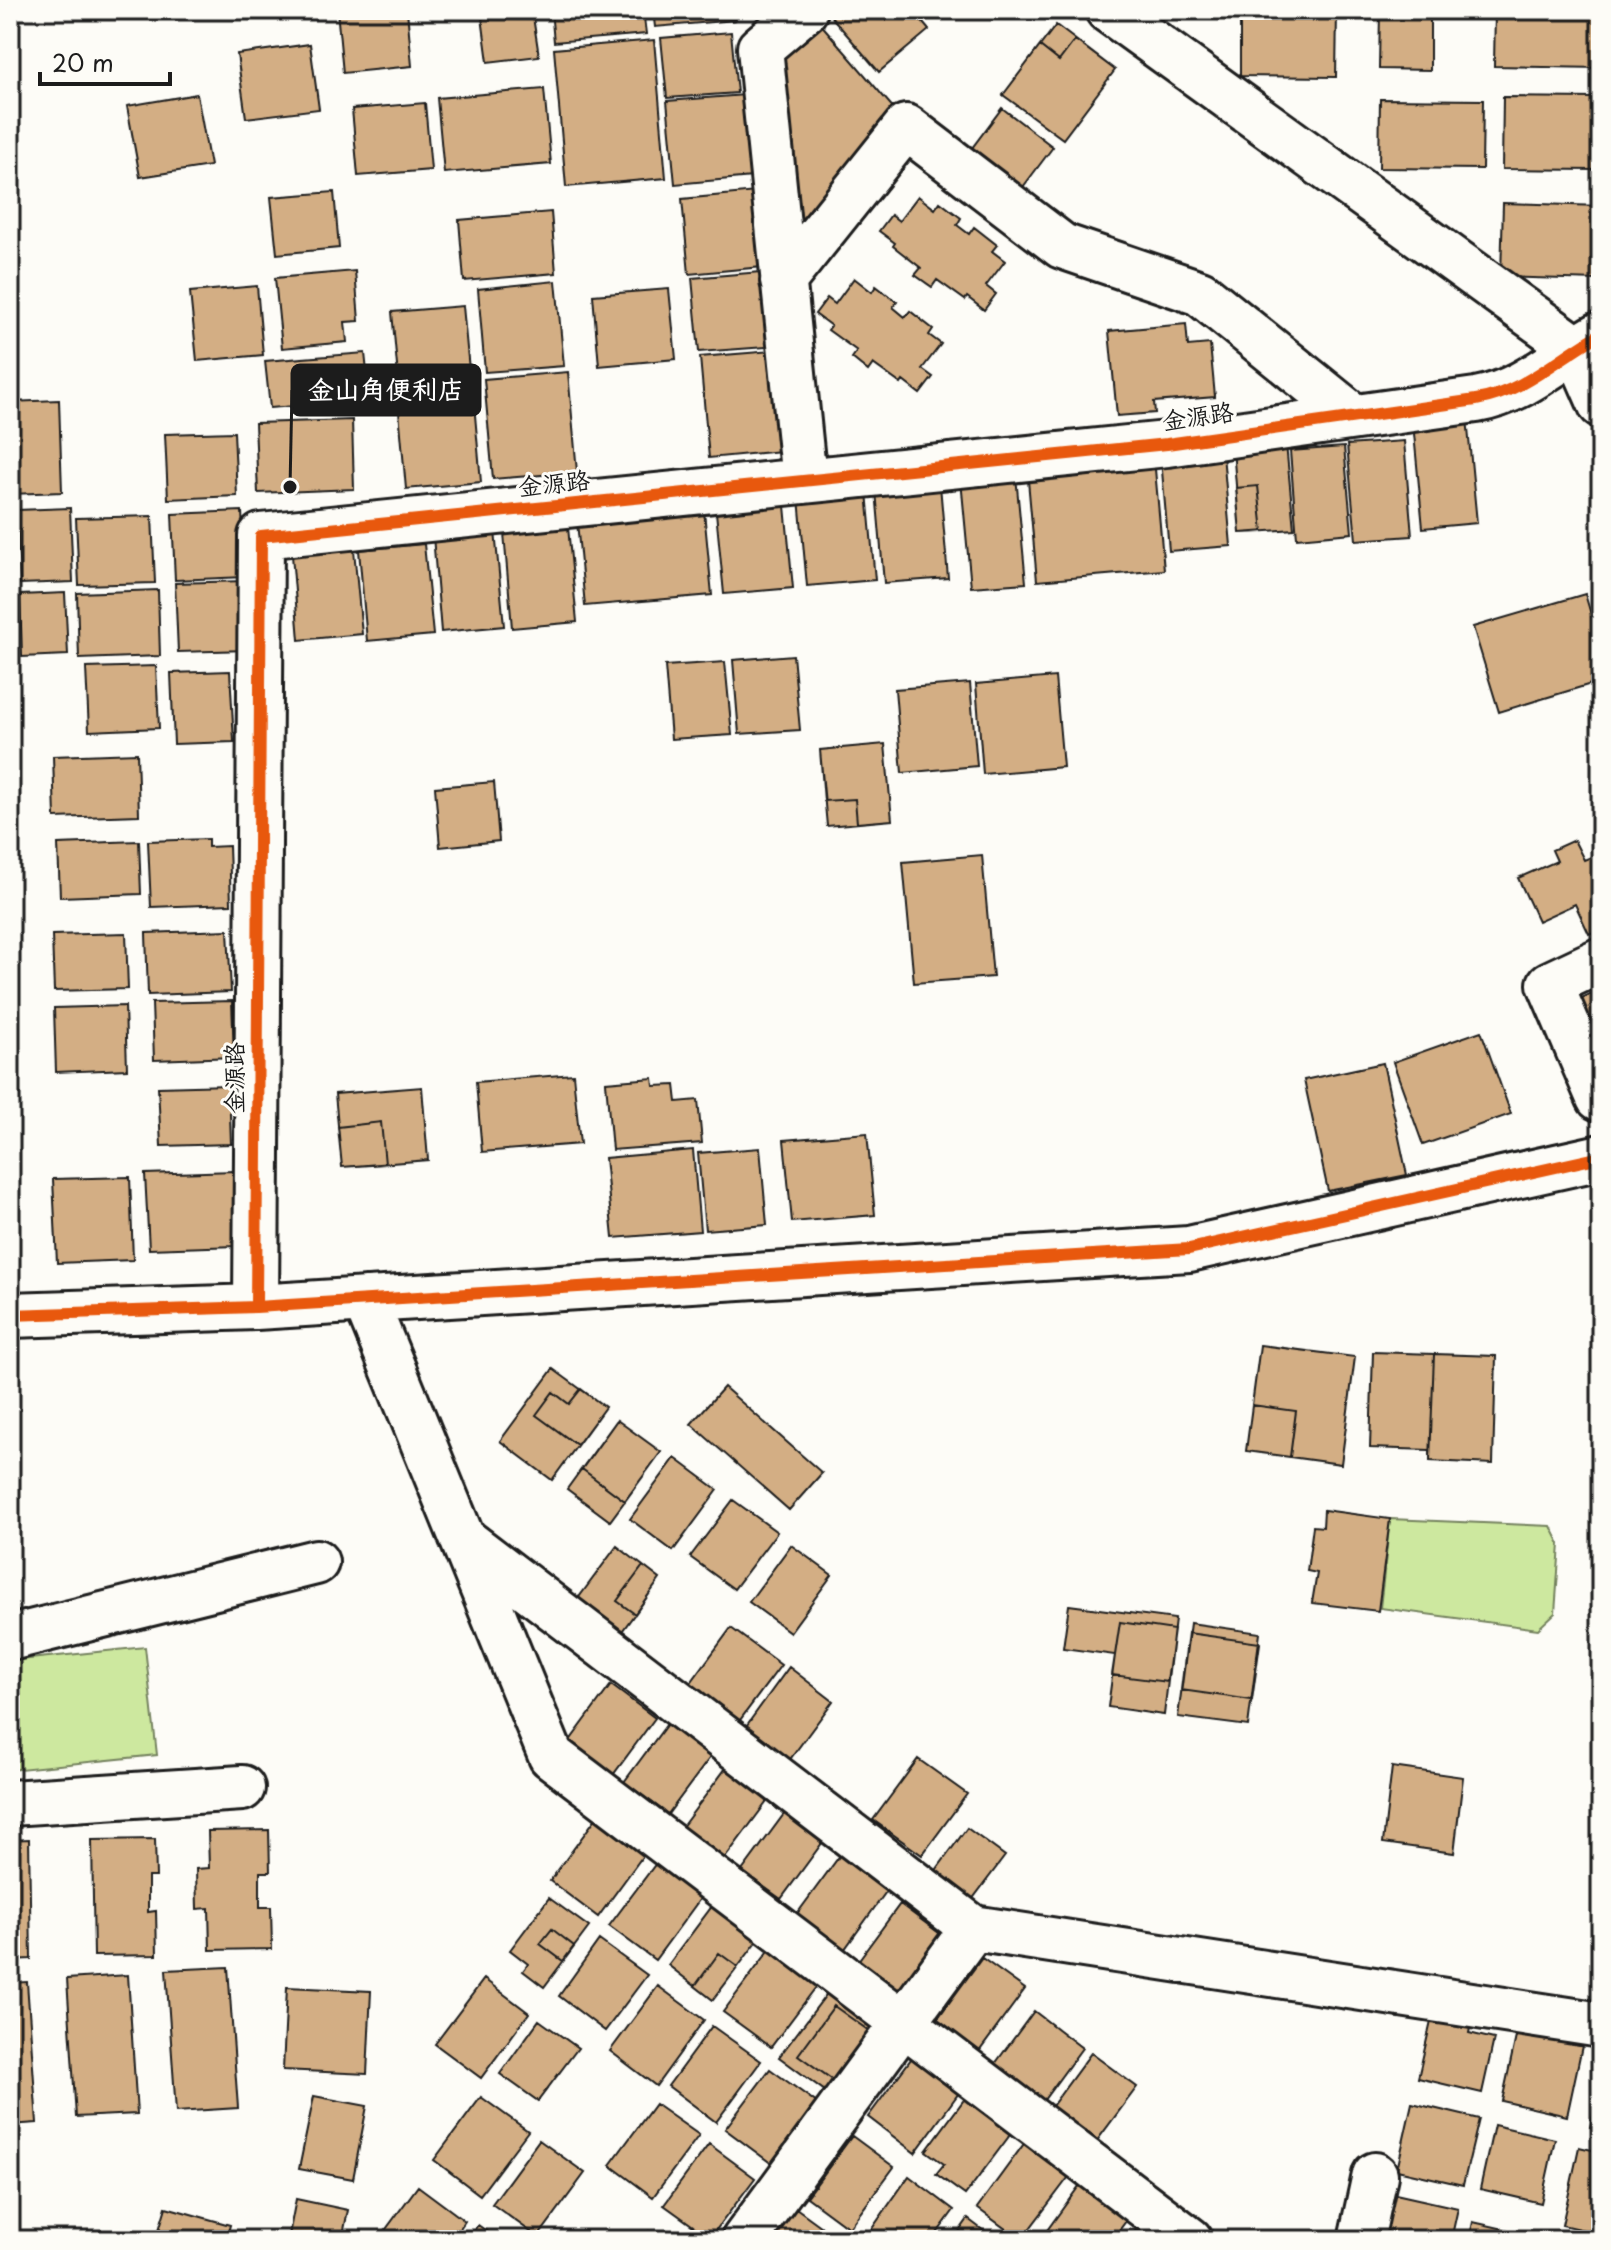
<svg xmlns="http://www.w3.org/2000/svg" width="1611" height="2250" font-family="'Playpen Sans','LXGW WenKai TC',sans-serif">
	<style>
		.green { fill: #cde89f; stroke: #74825e; stroke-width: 2 }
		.building { fill: #d3ae84; stroke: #1c1c1c; stroke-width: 2 }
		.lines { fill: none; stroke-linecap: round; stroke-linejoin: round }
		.street-casing { stroke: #1c1c1c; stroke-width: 50 }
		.street { stroke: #fdfcf7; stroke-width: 44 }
		.cycleway-casing { stroke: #fdfcf7; stroke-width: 17 }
		.cycleway { stroke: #e8590c; stroke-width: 12 }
		.labels { text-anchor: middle; stroke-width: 6; stroke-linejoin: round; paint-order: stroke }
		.street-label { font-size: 24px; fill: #1c1c1c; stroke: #fdfcf7 }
		.leader { fill: none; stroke: #1c1c1c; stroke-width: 3 }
		.callout-dot { fill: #1c1c1c; stroke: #fdfcf7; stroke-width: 3 }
		.callout { fill: #1c1c1c; stroke: #1c1c1c; stroke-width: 3 }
		.callout-label { font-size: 26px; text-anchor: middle; font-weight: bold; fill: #fff }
	</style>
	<rect width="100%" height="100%" fill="#fdfcf7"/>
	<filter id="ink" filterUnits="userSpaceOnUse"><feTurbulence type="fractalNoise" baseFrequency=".0125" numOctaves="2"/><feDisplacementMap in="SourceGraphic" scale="16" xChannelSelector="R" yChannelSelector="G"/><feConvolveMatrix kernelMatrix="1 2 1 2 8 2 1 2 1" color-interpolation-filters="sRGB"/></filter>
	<g filter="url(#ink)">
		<!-- green -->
		<path class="green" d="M1390,1519L1551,1526L1560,1544L1555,1613L1538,1629L1380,1608Z
			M145,1647L157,1755L10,1770V1661Z"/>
		<!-- building -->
		<path class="building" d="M337,10H407L412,66L343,73Z
			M481,10H532L539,56L488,62Z
			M551,10H643L646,34L554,42Z
			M653,10H734L735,20L655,27Z
			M836,10H912L929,30L879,72L830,15Z
			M1240,10H1337L1336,77L1240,76Z
			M1380,10H1430V70L1379,69Z
			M1495,10H1601V68L1494,66Z
			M820,23L902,118L806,228L785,209L768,68Z
			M1056,25L1115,70L1063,139L1003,95Z
			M731,32L737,93L667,98L661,38Z
			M654,40L666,178L566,187L554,49Z
			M1075,40L1115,70L1063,139L1003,95L1040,46L1059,61Z
			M310,44L319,109L246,118L237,54Z
			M544,89L551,164L444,173L437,98Z
			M197,94L210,166L140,177L127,106Z
			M745,95L752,177L675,184L667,101Z
			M1503,97L1598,98V170L1502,169Z
			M1380,99L1483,100L1482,169L1379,168Z
			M425,103L431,170L358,176L352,109Z
			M1002,108L1053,147L1014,199L969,152Z
			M334,192L339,248L277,254L271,197Z
			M756,192L762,267L689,274L682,199Z
			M918,196L935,209L940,202L961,218L957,225L969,234L974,227L997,245L992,251L1005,261L986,286L996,294L984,310L967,297L965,300L937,280L932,287L915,275L921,268L893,246L895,243L879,231L891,215L899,221Z
			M1503,203L1601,206L1598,280L1501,277Z
			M551,212L556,273L464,281L459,220Z
			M355,271L359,321L345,322L347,342L282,348L275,278Z
			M772,271L778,346L699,352L692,278Z
			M854,278L872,292L876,286L897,302L893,307L905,317L910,311L933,329L929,335L941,344L922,369L933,377L920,394L903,381L901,384L873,364L868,371L852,358L857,351L828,330L831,326L815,314L827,298L835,304Z
			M556,281L564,366L485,372L478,289Z
			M257,286L263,355L197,361L190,292Z
			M669,289L676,359L599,366L593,295Z
			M463,306L471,391L400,398L392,312Z
			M1186,324L1188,346L1210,344L1215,397L1154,402L1155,413L1117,416L1109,331Z
			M772,351L781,451L709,458L700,357Z
			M365,353L370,400L270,408L265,361Z
			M568,372L577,472L493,479L484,379Z
			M59,400L62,492L10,494V402Z
			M474,404L481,482L406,489L399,411Z
			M1467,418L1477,523L1423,528L1413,423Z
			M352,420L354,489L258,493L255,423Z
			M234,432L237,496L168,499L165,434Z
			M1404,441L1412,536L1356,540L1347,445Z
			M1286,444L1294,529L1240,533L1233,449Z
			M1344,447L1352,533L1297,538L1290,451Z
			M1223,454L1231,546L1169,551L1161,459Z
			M1154,458L1164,570L1037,581L1027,469Z
			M1016,476L1026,583L971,587L961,480Z
			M940,485L948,578L884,583L876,491Z
			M1258,486L1263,532L1240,533L1236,488Z
			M867,492L875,580L807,586L799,498Z
			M785,506L793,588L724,594L716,512Z
			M70,508L73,582L20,584L17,510Z
			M242,511L245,577L175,580L172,514Z
			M704,511L712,595L585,606L577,522Z
			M152,516L155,583L79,585L76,518Z
			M568,527L577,622L512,628L504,533Z
			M495,531L504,626L441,632L433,536Z
			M424,544L433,635L367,641L359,550Z
			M354,550L362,634L299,640L292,555Z
			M245,581L248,650L178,652L175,583Z
			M158,590L160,656L79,659L77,593Z
			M65,593L68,655L22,657L20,595Z
			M1585,594L1601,648V681L1499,712L1473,627Z
			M793,655L800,730L739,734L733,660Z
			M725,662L732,735L671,739L665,666Z
			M156,666L159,728L89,731L86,668Z
			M230,671L234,742L174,744L171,673Z
			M1055,677L1063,767L983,774L976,684Z
			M970,683L977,766L902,773L895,689Z
			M885,744L892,820L857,823L855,799L824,801L820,750Z
			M885,744L892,820L827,826L820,750Z
			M137,753L139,815L55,818L53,756Z
			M494,782L499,841L440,847L435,787Z
			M208,839V847L229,846L231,904L151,907L148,841Z
			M1574,840L1584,860L1601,853V929L1589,934L1575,904L1538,921L1518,878L1557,861L1552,850Z
			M139,841L141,894L60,897L58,844Z
			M982,855L993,977L914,983L903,862Z
			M228,930L231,992L148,995L146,933Z
			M126,933L128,989L54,991L52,935Z
			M1601,989V1042L1591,1047L1571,1003Z
			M232,1001L234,1057L154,1060L152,1003Z
			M125,1006L127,1069L56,1072L54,1008Z
			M1481,1031L1511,1114L1423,1145L1393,1062Z
			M1383,1063L1407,1175L1328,1191L1304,1080Z
			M573,1074L580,1144L482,1152L476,1082Z
			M653,1078L654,1086L675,1085L677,1102L698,1100L702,1143L612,1150L606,1082Z
			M229,1085L231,1144L161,1146L158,1087Z
			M422,1087L428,1160L342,1167L335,1094Z
			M381,1122L385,1164L342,1167L338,1127Z
			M867,1133L875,1215L792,1222L784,1140Z
			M760,1148L767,1225L705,1230L698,1153Z
			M693,1150L700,1231L613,1238L605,1158Z
			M234,1171L237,1246L149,1249L145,1174Z
			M130,1177L133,1260L57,1263L53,1179Z
			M1260,1345L1355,1357L1341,1464L1290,1457L1296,1411L1252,1405Z
			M1260,1345L1355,1357L1341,1464L1246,1451Z
			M1373,1352L1496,1356L1493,1464L1430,1461V1450L1370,1448Z
			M1434,1354L1496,1356L1493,1464L1430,1461Z
			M553,1369L605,1407L552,1480L500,1441Z
			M724,1387L822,1473L789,1510L691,1424Z
			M581,1389L605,1407L577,1445L536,1415L553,1392L569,1404Z
			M617,1420L661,1452L625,1501L582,1469Z
			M617,1420L661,1452L610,1521L567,1489Z
			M675,1458L718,1490L673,1551L630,1519Z
			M733,1500L777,1532L734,1589L690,1557Z
			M1324,1510L1390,1519L1378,1611L1312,1603L1317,1573L1307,1571L1313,1526L1323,1527Z
			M791,1545L832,1575L790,1632L749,1602Z
			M617,1546L660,1579L612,1645L568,1612Z
			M643,1566L660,1579L635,1614L617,1601Z
			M1069,1605L1175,1619L1164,1715L1108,1707L1115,1655L1063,1648Z
			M1120,1622L1174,1630L1167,1682L1112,1675Z
			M1190,1623L1260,1633L1248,1726L1178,1717Z
			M731,1628L781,1665L734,1728L684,1692Z
			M1188,1633L1260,1643L1252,1700L1181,1690Z
			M789,1667L833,1701L788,1762L744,1729Z
			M611,1685L655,1718L610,1779L566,1746Z
			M670,1720L714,1752L668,1814L624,1782Z
			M918,1759L967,1794L922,1855L873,1820Z
			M729,1764L772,1795L725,1858L682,1827Z
			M1392,1767L1463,1777L1454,1853L1383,1843Z
			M787,1810L825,1839L781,1899L742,1871Z
			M599,1814L647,1850L598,1917L550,1881Z
			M967,1828L1005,1856L968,1905L931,1877Z
			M269,1830L270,1872H260V1907H271L272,1949L210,1950L209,1908L197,1909L196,1869L209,1868L208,1831Z
			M29,1839L31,1959L10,1960V1840Z
			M155,1839L156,1877H148V1912L156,1911L157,1955L94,1956L92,1840Z
			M841,1854L888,1889L839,1957L791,1922Z
			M660,1858L705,1892L655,1960L609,1926Z
			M549,1898L589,1927L544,1987L523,1971L528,1964L510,1950Z
			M716,1901L762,1935L713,2000L668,1965Z
			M900,1904L943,1936L898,1997L855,1965Z
			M552,1929L574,1946L563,1961L540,1944Z
			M599,1940L647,1975L605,2031L559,1996Z
			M774,1944L822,1979L771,2047L723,2012Z
			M719,1953L738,1967L713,2000L695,1986Z
			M982,1958L1025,1989L978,2053L935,2022Z
			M228,1967L238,2108L176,2112L166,1970Z
			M128,1975L137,2114L76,2117L67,1979Z
			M484,1979L529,2013L481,2078L435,2044Z
			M27,1982L37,2123L10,2125V1983Z
			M658,1986L704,2020L656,2086L610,2051Z
			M287,1987L371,1991L367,2074L283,2070Z
			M832,1987L877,2020L825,2091L779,2057Z
			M834,2006L869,2031L833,2080L798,2055Z
			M1034,2011L1082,2048L1038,2108L989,2072Z
			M1433,2013L1471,2023L1469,2033L1494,2039L1482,2093L1418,2078Z
			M539,2020L578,2048L538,2101L500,2074Z
			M712,2026L761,2061L716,2122L668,2086Z
			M1517,2032L1582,2046L1567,2116L1502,2101Z
			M1091,2053L1137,2087L1090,2150L1044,2117Z
			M914,2055L961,2090L915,2153L868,2117Z
			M770,2069L817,2103L772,2164L725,2129Z
			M1601,2078V2130L1590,2127Z
			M314,2096L367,2106L353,2179L299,2169Z
			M481,2097L528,2131L480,2195L434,2160Z
			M966,2097L1013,2131L965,2195L936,2174L944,2164L926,2151Z
			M1412,2103L1479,2119L1463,2185L1397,2170Z
			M655,2104L699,2135L653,2197L610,2165Z
			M1494,2125L1555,2139L1541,2203L1480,2189Z
			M852,2136L894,2167L849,2228L807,2197Z
			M539,2140L585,2173L538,2237L492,2204Z
			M1026,2141L1071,2174L1021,2240L977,2208Z
			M709,2144L755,2178L710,2238L664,2205Z
			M1579,2147L1601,2152V2234L1562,2225Z
			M909,2176L954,2210L932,2240H864Z
			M1082,2182L1129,2217L1112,2240H1040Z
			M418,2186L465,2221L452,2240H378Z
			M1391,2193L1458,2208L1451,2240H1380Z
			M296,2199L348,2210L342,2240H288Z
			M166,2207L230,2225L226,2240H156Z
			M796,2208L840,2240H772Z
			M968,2219L996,2240H953Z
			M1473,2222L1539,2237V2240H1469Z
			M1140,2224L1162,2240H1129Z
			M478,2225L499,2240H467Z
			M649,2231L662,2240H642Z"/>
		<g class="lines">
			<defs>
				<path id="street" d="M1108,10L1576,348L1601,405
					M783,281L906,127L1062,246L1200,293L1354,417
					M804,481L760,48L805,10
					M1601,960L1550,984L1599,1098L1601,1097
					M365,1300L551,1756L1190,2240
					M256,1307L261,536L1167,444L1476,400C1524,392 1559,357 1601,334
					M10,1315L256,1307L1189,1249L1601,1157
					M463,1539L973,1928L1601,2025
					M10,1638L316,1562
					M10,1803L242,1788
					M744,2240L973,1928
					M1361,2240L1375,2175"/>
			</defs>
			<!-- street casing -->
			<use href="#street" class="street-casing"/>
			<!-- street -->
			<use href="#street" class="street"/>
			<defs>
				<path id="cycleway" d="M256,1307L261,536L1167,444L1476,400C1524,392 1559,357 1601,334
					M10,1315L256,1307L1189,1249L1601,1157"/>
			</defs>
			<!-- cycleway casing -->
			<use href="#cycleway" class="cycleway-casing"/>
			<!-- cycleway -->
			<use href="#cycleway" class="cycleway"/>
		</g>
	</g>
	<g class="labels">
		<!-- street labels -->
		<g class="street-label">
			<text transform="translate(1198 417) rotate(-8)" y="8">金源路</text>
			<text transform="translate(554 484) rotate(-6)" y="8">金源路</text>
			<text transform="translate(235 1078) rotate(-90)" y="8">金源路</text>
		</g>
	</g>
	<!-- callouts -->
	<path class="leader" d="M290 487L292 390"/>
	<circle class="callout-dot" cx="290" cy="487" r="8"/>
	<rect class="callout" x="292" y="365" width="188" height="50" rx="8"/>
	<g class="callout-label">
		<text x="386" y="399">金山角便利店</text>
	</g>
	<!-- margin -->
	<rect width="1611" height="2250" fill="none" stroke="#fdfcf7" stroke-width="40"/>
	<rect x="20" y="20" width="1571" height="2210" fill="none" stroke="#1c1c1c" stroke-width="3" filter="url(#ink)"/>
	<!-- scale -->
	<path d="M40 72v12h130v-12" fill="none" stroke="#1c1c1c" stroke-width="4"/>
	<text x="52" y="72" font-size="24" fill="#1c1c1c" stroke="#fdfcf7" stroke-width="6" paint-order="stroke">20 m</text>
</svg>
